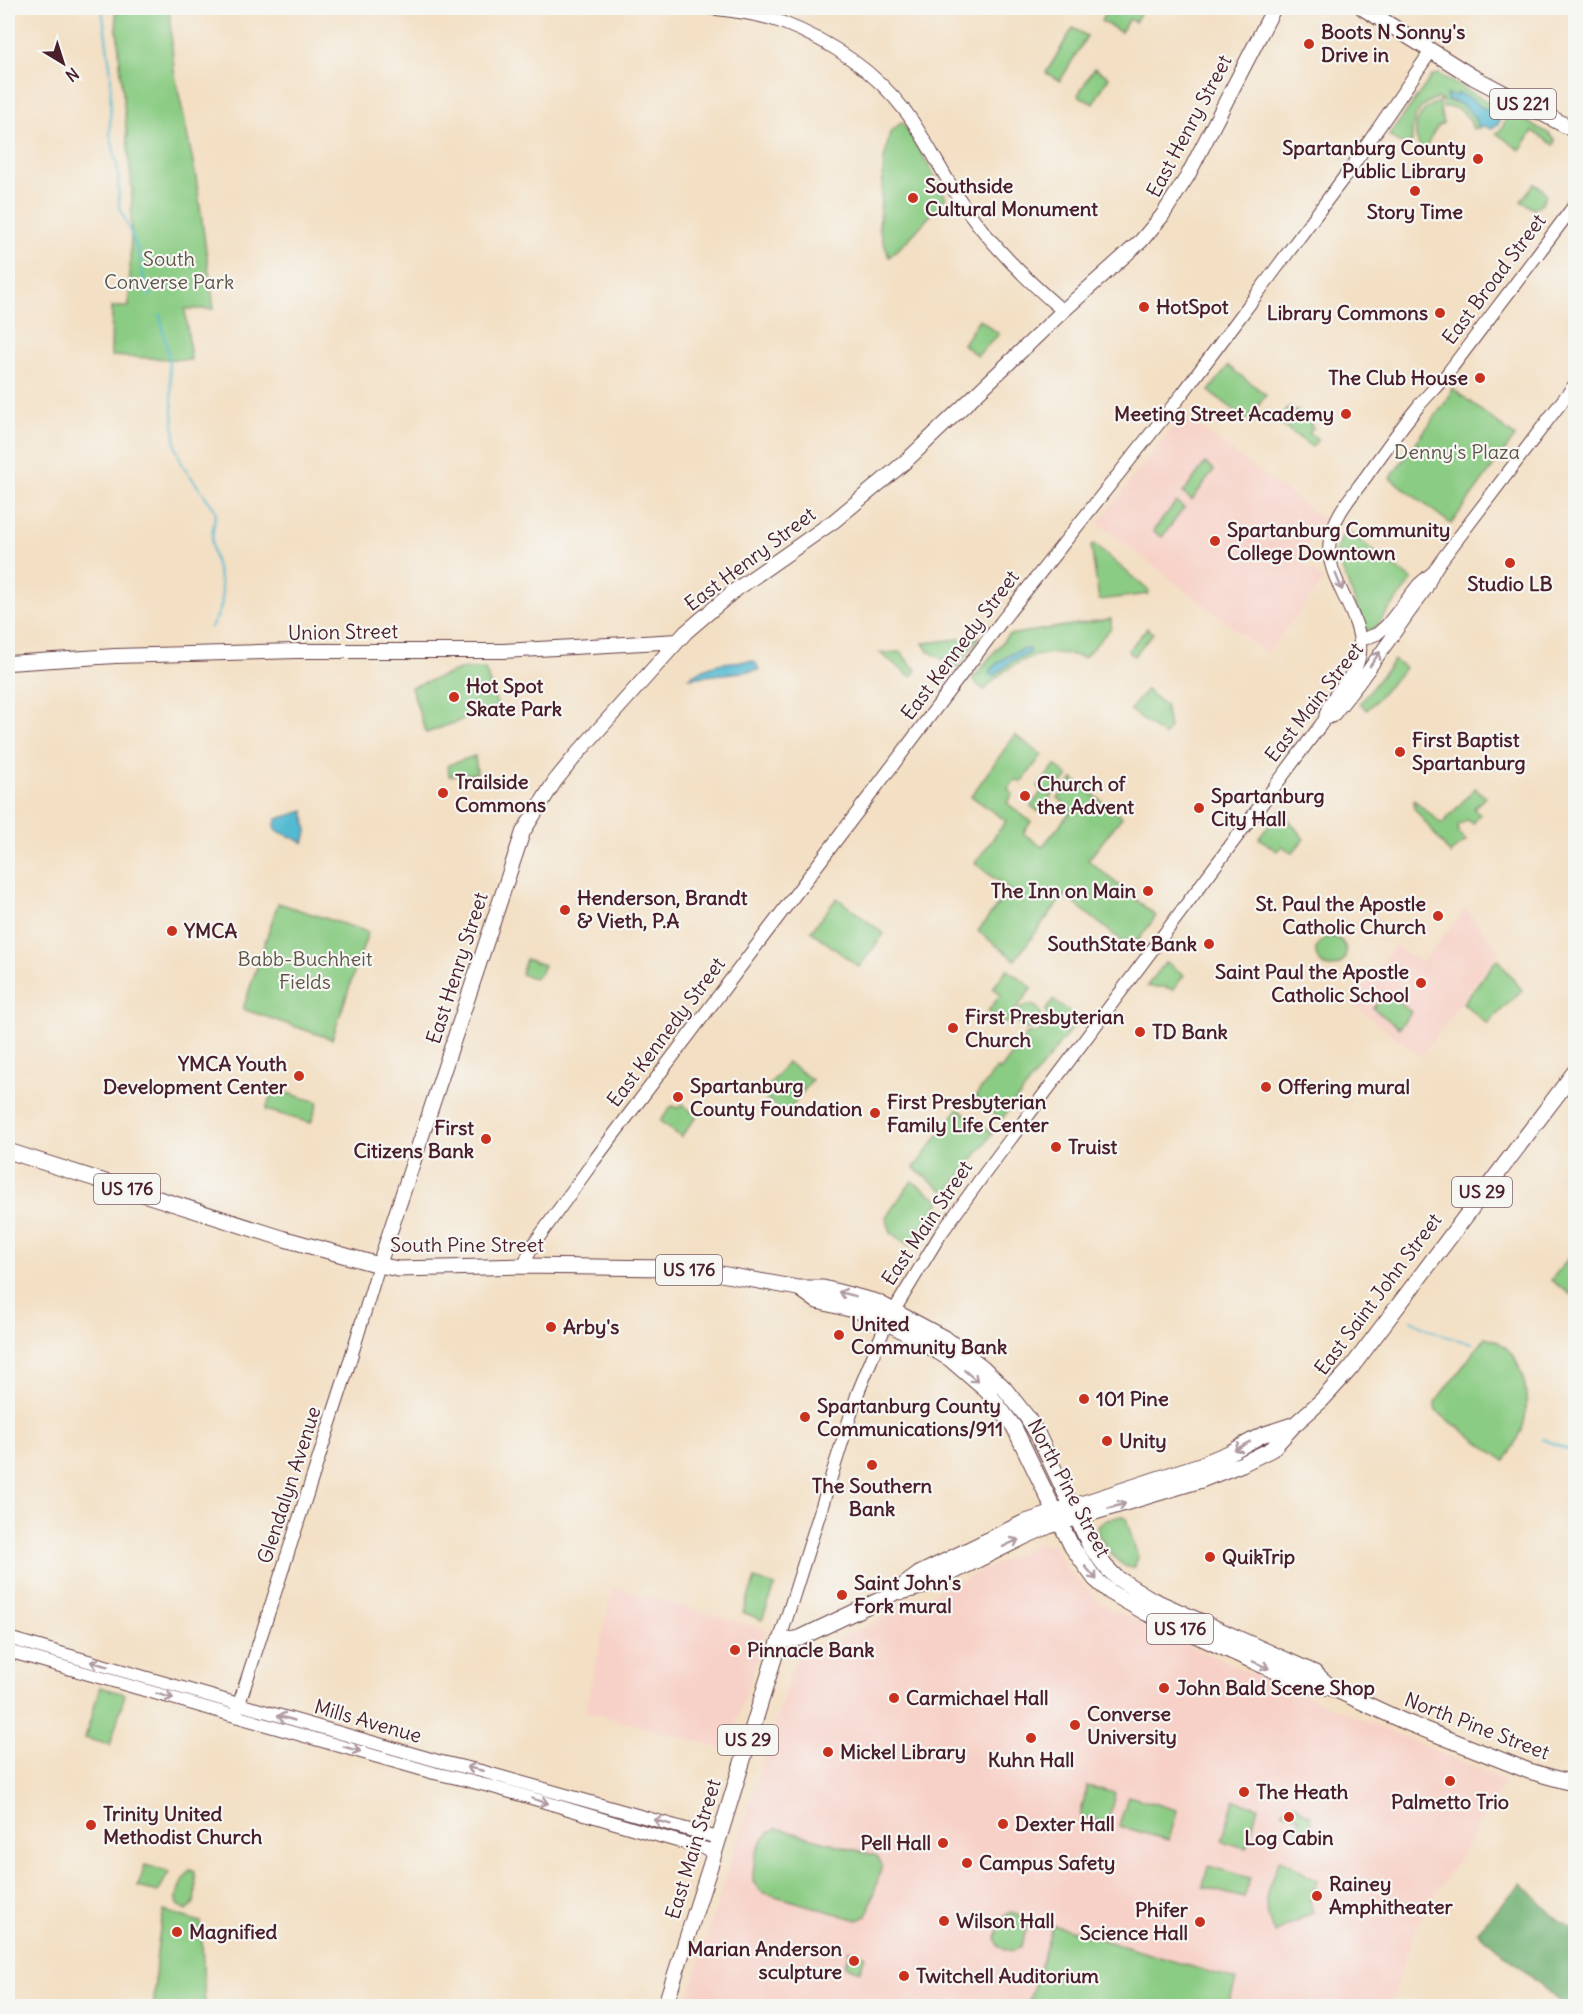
<svg xmlns="http://www.w3.org/2000/svg" width="1583" height="2014" font-family="Delius,sans-serif">
	<style>
		.built { fill: #f7d1c7 }
		.green { fill: #8bcc84; stroke: #6a7658; stroke-width: 1.5 }
		.forest { fill: #70b072; stroke: #5d684e; stroke-width: 1.5 }
		.water { fill: #53bad1; stroke: #4e6c7e; stroke-width: 1.5 }
		.lines { fill: none; stroke-linecap: round; stroke-linejoin: round }
		.stream { stroke: #53bad1; stroke-width: 2 }
		.tertiary-casing { stroke: #633c42; stroke-width: 14 }
		.secondary-casing { stroke: #633c42; stroke-width: 16 }
		.primary-casing { stroke: #633c42; stroke-width: 17 }
		.trunk-casing { stroke: #633c42; stroke-width: 17 }
		.tertiary { stroke: #fff; stroke-width: 12 }
		.secondary { stroke: #fff; stroke-width: 14 }
		.primary { stroke: #fff; stroke-width: 15 }
		.trunk { stroke: #fff; stroke-width: 15 }
		.oneway { stroke: #ae9aa0 }
		.poi-dot { fill: #c8321e; stroke: #f6f6f2; stroke-width: 2 }
		.labels { text-anchor: middle; stroke-width: 4.5; stroke-linejoin: round; paint-order: stroke }
		.shield { fill: #f6f6f2; stroke: #7e6067; stroke-width: 1.5 }
		.shield-label { font-size: 18px; font-weight: bold; fill: #4a1f2b }
		.poi-label { font-size: 20px; font-weight: bold; fill: #4a1f2b; stroke: #f6f6f2; text-anchor: start }
		.street-label { font-size: 20px; fill: #4a1f2b; stroke: #f6f6f2 }
		.park-label { font-size: 20px; fill: #5e5346; stroke: #f6f6f2 }
	</style>
	<rect width="100%" height="100%" fill="#f6f6f2"/>
	<filter id="ink" filterUnits="userSpaceOnUse"><feTurbulence type="fractalNoise" baseFrequency=".0167" numOctaves="2"/><feDisplacementMap in="SourceGraphic" scale="12" xChannelSelector="R" yChannelSelector="G"/><feConvolveMatrix kernelMatrix="1 2 1 2 8 2 1 2 1" color-interpolation-filters="sRGB"/></filter>
	<filter id="wash" filterUnits="userSpaceOnUse"><feTurbulence type="fractalNoise" baseFrequency=".008" numOctaves="4" result="noise"/><feDisplacementMap in="SourceGraphic" scale="24" xChannelSelector="R" yChannelSelector="G"/><feGaussianBlur stdDeviation="1.35" result="paint"/><feColorMatrix in="noise" values="0 0 0 0 0 0 0 0 0 0 0 0 0 0 0 0 0 1.4 0 .05"/><feComposite in="paint" operator="in"/></filter>
	<g filter="url(#wash)">
		<rect width="100%" height="100%" fill="#f3dfc3"/>
		<!-- built -->
		<path class="built" d="M1182,414L1325,521L1297,558L1324,580L1267,654L1098,523Z
			M1466,909L1499,950L1421,1057L1351,1003L1395,946L1422,963Z
			M1041,1542L1044,1545H1053L1067,1569L1102,1604L1177,1641L1495,1776L1505,1782L1418,1923L1389,2006H685L795,1660Z
			M613,1586L767,1630L727,1750L585,1711Z"/>
		<!-- green -->
		<path class="green" d="M115,8H169L174,70L196,177L214,309H185L191,360L111,356L112,307H129L132,190Z
			M1108,8H1143L1135,22L1129,19L1121,32L1101,21Z
			M1073,28L1087,36L1060,81L1046,73Z
			M1094,68L1109,77L1093,104L1078,95Z
			M1438,74L1495,106L1492,111C1476,109 1463,98 1447,95V101C1464,102 1473,112 1479,128L1473,129C1469,114 1459,106 1443,107L1442,100L1439,101L1438,98C1417,103 1411,122 1412,142L1405,146L1389,136L1432,76Z
			M1439,102L1443,123C1433,128 1430,141 1424,151C1407,135 1418,107 1439,102Z
			M1501,107L1548,133L1556,141L1554,145L1533,131L1520,150L1496,133C1506,127 1508,118 1499,109Z
			M902,122L931,169L946,198L908,240L889,257L879,229L884,160L890,133Z
			M1534,184L1544,190L1546,195L1542,204L1534,209L1521,201Z
			M979,319L999,334L977,356L963,344Z
			M1228,366L1266,395L1248,420L1209,391Z
			M1452,388L1515,437L1451,524L1390,478L1448,399Z
			M1290,406L1312,423L1310,426L1313,428L1309,433L1318,439L1312,447L1278,422Z
			M1205,463L1214,470L1192,500L1183,493Z
			M1176,502L1184,508L1162,537L1153,531Z
			M1346,530L1412,580L1375,628L1367,632L1335,551Z
			M1094,544L1149,591L1148,594L1099,600L1091,545Z
			M1111,619V628L1084,658C1044,645 1012,660 984,690L972,680L1008,635Z
			M1147,628L1153,633L1134,656L1128,651Z
			M979,637L957,668L928,651L923,643Z
			M902,652L905,658L916,670L911,677L880,653Z
			M1394,660L1405,668L1367,710L1360,703Z
			M463,669H485L498,707L426,733L411,687Z
			M1146,690L1165,705L1169,728L1164,736L1130,710Z
			M1015,735L1042,755L1021,783L1016,779L1008,789L1013,794L1007,803L1031,822L1023,833L1042,847L1072,810L1058,798L1073,779L1122,817L1088,860L1156,916L1132,949L1064,895L1015,960L978,931L1009,890L975,863L1006,821L971,796Z
			M475,756L477,773L449,776L448,765Z
			M1055,765L1068,776L1039,812L1031,806L1042,791L1038,787Z
			M1475,788L1485,797L1474,808L1480,815L1473,823L1467,820L1458,826L1459,834L1466,841L1452,852L1451,855L1414,808V800L1442,824Z
			M1281,810L1304,839L1292,853L1282,846L1277,851L1259,838Z
			M837,898L884,934L859,967L811,931Z
			M278,903L368,932L332,1039L243,1009Z
			M1316 952a15 15 0 1 1 30 0a15 15 0 1 1-30 0Z
			M526,959L544,965L540,974L534,978L521,974Z
			M1497,959L1522,990L1487,1024L1463,1003Z
			M1166,962L1184,975L1173,990C1164,984 1156,989 1147,986Z
			M1007,969L1032,988L1005,1024L988,1011L1001,994L993,988Z
			M1385,992L1411,1012L1399,1028L1373,1008Z
			M1053,1000L1079,1019L1001,1120L975,1097L997,1068L1000,1071L1027,1034L1038,1033L1047,1021L1046,1010Z
			M1017 1017a12 12 0 1 1 24 0a12 12 0 1 1-24 0Z
			M787,1062L812,1080L786,1114L762,1095Z
			M273,1089L318,1102L311,1123L266,1110Z
			M682,1104L697,1116L681,1137L660,1121L672,1106L678,1108Z
			M958,1109L993,1133L947,1193L914,1168Z
			M912,1181L941,1201L910,1246L891,1233L886,1217Z
			M1575,1250V1290L1571,1295L1551,1280Z
			M1485,1337C1520,1344 1532,1392 1524,1423C1521,1436 1512,1449 1505,1461L1436,1411V1402Z
			M1121,1516L1126,1518L1138,1558L1134,1567C1121,1572 1102,1542 1097,1531C1099,1519 1112,1519 1121,1516Z
			M755,1579L775,1586L762,1620L743,1612Z
			M100,1687L125,1694L110,1745L85,1738Z
			M1087,1786L1115,1793L1108,1823L1080,1817Z
			M1128,1796L1177,1810L1169,1840L1119,1826Z
			M1234,1800L1258,1807L1246,1848L1222,1841Z
			M1288,1804H1296L1303,1812L1311,1815C1312,1824 1317,1836 1303,1835L1295,1829L1300,1818L1294,1816L1296,1811L1290,1808L1287,1813L1282,1811Z
			M776,1828L877,1856L882,1865L867,1916L858,1920L762,1892L753,1882C753,1860 756,1840 776,1828Z
			M1280,1859L1317,1881L1310,1900L1313,1912L1275,1933C1259,1904 1267,1888 1280,1859Z
			M145,1865L169,1872L158,1892L138,1887Z
			M1208,1866L1250,1878L1244,1898L1203,1887Z
			M190,1870L195,1872C195,1885 200,1902 188,1910C166,1906 182,1881 190,1870Z
			M164,1911L201,1922L205,2006H154C155,1974 156,1943 164,1911Z
			M1011,1912L1023,1916L1028,1923L1021,1947L1013,1951L999,1947L996,1938L1002,1917Z
			M1053,1925L1236,1980L1228,2006H1048L1029,2001Z
			M849,1950L865,1955L860,1971L845,1966Z"/>
		<!-- forest -->
		<path class="forest" d="M1521,1883L1555,1917L1575,1931V2006H1566L1477,1931Z"/>
		<!-- water -->
		<path class="water" d="M1458,93L1471,99L1481,107L1497,113L1500,118L1498,125L1490,129L1486,126L1479,127C1473,112 1464,102 1447,100L1446,95L1457,96Z
			M1024,649H1029L1030,653L1013,660L995,675H990V670C1001,660 1010,653 1024,649Z
			M752,661L756,663L759,670L688,678C713,662 723,662 752,661Z
			M304,811L307,832L304,843L276,830L275,824L277,819Z"/>
		<g class="lines">
			<!-- stream -->
			<path class="stream" d="M102,8L111,74L110,133L118,170L119,205L139,253L145,283L151,296
				M160,315L168,353L176,448L183,466L216,511C214,524 210,539 213,553C220,582 231,601 210,628
				M1411,1320C1431,1332 1449,1339 1472,1343
				M1542,1439L1576,1453"/>
		</g>
	</g>
	<g filter="url(#ink)">
		<g class="lines">
			<defs>
				<path id="tertiary" d="M710,8C734,11 759,14 781,22C830,41 874,70 906,112C926,139 940,169 958,197C987,241 1023,277 1063,311
					M1360,640L1377,634L1387,625L1419,584L1432,573
					M1325,719C1327,693 1357,680 1360,653C1364,614 1323,578 1330,540C1334,515 1351,497 1365,478C1382,454 1399,430 1417,408C1426,396 1438,386 1447,374C1490,317 1533,261 1576,203
					M524,1266L531,1248L593,1162L1001,622L1183,393L1237,321L1351,168L1431,51
					M8,1638L438,1761L481,1771L718,1838
					M779,1642L857,1395L887,1322L940,1235L982,1177L1320,726L1325,719L1333,716L1359,683L1426,589L1433,573L1440,562L1576,383
					M8,1651L434,1773C529,1793 621,1828 715,1851
					M237,1710L345,1377L379,1265"/>
				<path id="secondary" d="M8,663L115,656L297,651H503L678,641
					M379,1265L523,832L555,781L577,754L686,632L734,591L834,521L905,462L1063,311L1141,241L1162,216L1187,177L1274,8"/>
				<path id="primary" d="M1363,8L1473,77L1576,131
					M901,1592L925,1586L1028,1535L1049,1526L1201,1480L1242,1464L1272,1449L1295,1424L1321,1401L1351,1368L1576,1070
					M665,2006L715,1851L779,1642L800,1638L892,1594L919,1574L1023,1523L1200,1465L1231,1452L1262,1435L1295,1424"/>
				<path id="trunk" d="M8,1151L285,1239L379,1265L398,1269L524,1266L667,1268L710,1272L798,1288H823L877,1302L946,1339L982,1367L1004,1388L1027,1417L1038,1435L1090,1546L1106,1567L1117,1578L1151,1599L1315,1673L1332,1688L1403,1721L1529,1771L1576,1784
					M799,1288L817,1301L870,1314L899,1329L950,1359L987,1391L1014,1427L1072,1547L1095,1579L1110,1592L1146,1613L1306,1685L1332,1688"/>
			</defs>
			<!-- tertiary casing -->
			<use href="#tertiary" class="tertiary-casing"/>
			<!-- secondary casing -->
			<use href="#secondary" class="secondary-casing"/>
			<!-- primary casing -->
			<use href="#primary" class="primary-casing"/>
			<!-- trunk casing -->
			<use href="#trunk" class="trunk-casing"/>
			<!-- tertiary -->
			<use href="#tertiary" class="tertiary"/>
			<!-- secondary -->
			<use href="#secondary" class="secondary"/>
			<!-- primary -->
			<use href="#primary" class="primary"/>
			<!-- trunk -->
			<use href="#trunk" class="trunk"/>
		</g>
		<!-- one-way arrows -->
		<defs><path id="oneway-shaft" d="M-6 0H5M1.5-3L5.5 0L1.5 3" fill="none" stroke-width="1.6" stroke-linecap="round" stroke-linejoin="round" transform="scale(1.5)"/></defs>
		<g class="oneway">
			<use href="#oneway-shaft" transform="translate(1339 582) rotate(68)"/>
			<use href="#oneway-shaft" transform="translate(1375 659) rotate(-55)"/>
			<use href="#oneway-shaft" transform="translate(847 1294) rotate(-166)"/>
			<use href="#oneway-shaft" transform="translate(971 1376) rotate(41)"/>
			<use href="#oneway-shaft" transform="translate(1242 1446) rotate(151)"/>
			<use href="#oneway-shaft" transform="translate(1117 1506) rotate(-16)"/>
			<use href="#oneway-shaft" transform="translate(1011 1543) rotate(-26)"/>
			<use href="#oneway-shaft" transform="translate(1091 1573) rotate(49)"/>
			<use href="#oneway-shaft" transform="translate(99 1664) rotate(-164)"/>
			<use href="#oneway-shaft" transform="translate(1261 1665) rotate(24)"/>
			<use href="#oneway-shaft" transform="translate(165 1696) rotate(16)"/>
			<use href="#oneway-shaft" transform="translate(286 1718) rotate(-164)"/>
			<use href="#oneway-shaft" transform="translate(352 1749) rotate(16)"/>
			<use href="#oneway-shaft" transform="translate(475 1769) rotate(-167)"/>
			<use href="#oneway-shaft" transform="translate(540 1801) rotate(17)"/>
			<use href="#oneway-shaft" transform="translate(662 1822) rotate(-165)"/>
		</g>
	</g>
	<!-- markers -->
	<g class="poi-dot">
		<circle cx="1309" cy="44" r="6"/>
		<circle cx="1478" cy="159" r="6"/>
		<circle cx="1415" cy="191" r="6"/>
		<circle cx="913" cy="198" r="6"/>
		<circle cx="1144" cy="307" r="6"/>
		<circle cx="1440" cy="313" r="6"/>
		<circle cx="1480" cy="378" r="6"/>
		<circle cx="1346" cy="414" r="6"/>
		<circle cx="1215" cy="541" r="6"/>
		<circle cx="1510" cy="563" r="6"/>
		<circle cx="454" cy="697" r="6"/>
		<circle cx="1400" cy="752" r="6"/>
		<circle cx="443" cy="793" r="6"/>
		<circle cx="1025" cy="796" r="6"/>
		<circle cx="1199" cy="808" r="6"/>
		<circle cx="1148" cy="891" r="6"/>
		<circle cx="565" cy="910" r="6"/>
		<circle cx="1438" cy="916" r="6"/>
		<circle cx="172" cy="931" r="6"/>
		<circle cx="1209" cy="944" r="6"/>
		<circle cx="1421" cy="983" r="6"/>
		<circle cx="953" cy="1028" r="6"/>
		<circle cx="1140" cy="1032" r="6"/>
		<circle cx="299" cy="1076" r="6"/>
		<circle cx="1266" cy="1087" r="6"/>
		<circle cx="678" cy="1097" r="6"/>
		<circle cx="875" cy="1113" r="6"/>
		<circle cx="486" cy="1139" r="6"/>
		<circle cx="1056" cy="1147" r="6"/>
		<circle cx="551" cy="1327" r="6"/>
		<circle cx="839" cy="1335" r="6"/>
		<circle cx="1084" cy="1399" r="6"/>
		<circle cx="805" cy="1417" r="6"/>
		<circle cx="1107" cy="1441" r="6"/>
		<circle cx="872" cy="1465" r="6"/>
		<circle cx="1210" cy="1557" r="6"/>
		<circle cx="842" cy="1595" r="6"/>
		<circle cx="735" cy="1650" r="6"/>
		<circle cx="1164" cy="1688" r="6"/>
		<circle cx="894" cy="1698" r="6"/>
		<circle cx="1075" cy="1725" r="6"/>
		<circle cx="1031" cy="1738" r="6"/>
		<circle cx="828" cy="1752" r="6"/>
		<circle cx="1450" cy="1781" r="6"/>
		<circle cx="1244" cy="1792" r="6"/>
		<circle cx="1289" cy="1817" r="6"/>
		<circle cx="1003" cy="1824" r="6"/>
		<circle cx="91" cy="1825" r="6"/>
		<circle cx="943" cy="1843" r="6"/>
		<circle cx="967" cy="1863" r="6"/>
		<circle cx="1317" cy="1896" r="6"/>
		<circle cx="944" cy="1921" r="6"/>
		<circle cx="1200" cy="1922" r="6"/>
		<circle cx="177" cy="1932" r="6"/>
		<circle cx="854" cy="1961" r="6"/>
		<circle cx="904" cy="1976" r="6"/>
	</g>
	<g class="labels">
		<!-- shield labels -->
		<g class="shield">
			<rect x="1490" y="89" width="66" height="30" rx="4.5"/>
			<rect x="94" y="1174" width="66" height="30" rx="4.5"/>
			<rect x="1452" y="1177" width="60" height="30" rx="4.5"/>
			<rect x="656" y="1255" width="66" height="30" rx="4.5"/>
			<rect x="1147" y="1614" width="66" height="30" rx="4.5"/>
			<rect x="718" y="1725" width="60" height="30" rx="4.5"/>
		</g>
		<g class="shield-label">
			<text x="1523" y="110">US 221</text>
			<text x="127" y="1195">US 176</text>
			<text x="1482" y="1198">US 29</text>
			<text x="689" y="1276">US 176</text>
			<text x="1180" y="1635">US 176</text>
			<text x="748" y="1746">US 29</text>
		</g>
		<!-- poi labels -->
		<g class="poi-label">
			<text x="1321" y="39">Boots N Sonny's<tspan x="1321" dy="23">Drive in</tspan></text>
			<text x="1466" y="155" text-anchor="end">Spartanburg County<tspan x="1466" dy="23">Public Library</tspan></text>
			<text x="925" y="193">Southside<tspan x="925" dy="23">Cultural Monument</tspan></text>
			<text x="1415" y="219" text-anchor="middle">Story Time</text>
			<text x="1156" y="314">HotSpot</text>
			<text x="1428" y="320" text-anchor="end">Library Commons</text>
			<text x="1468" y="385" text-anchor="end">The Club House</text>
			<text x="1334" y="421" text-anchor="end">Meeting Street Academy</text>
			<text x="1227" y="537">Spartanburg Community<tspan x="1227" dy="23">College Downtown</tspan></text>
			<text x="1510" y="591" text-anchor="middle">Studio LB</text>
			<text x="466" y="693">Hot Spot<tspan x="466" dy="23">Skate Park</tspan></text>
			<text x="1412" y="747">First Baptist<tspan x="1412" dy="23">Spartanburg</tspan></text>
			<text x="455" y="789">Trailside<tspan x="455" dy="23">Commons</tspan></text>
			<text x="1037" y="791">Church of<tspan x="1037" dy="23">the Advent</tspan></text>
			<text x="1211" y="803">Spartanburg<tspan x="1211" dy="23">City Hall</tspan></text>
			<text x="1136" y="898" text-anchor="end">The Inn on Main</text>
			<text x="577" y="905">Henderson, Brandt<tspan x="577" dy="23">&amp; Vieth, P.A</tspan></text>
			<text x="1426" y="911" text-anchor="end">St. Paul the Apostle<tspan x="1426" dy="23">Catholic Church</tspan></text>
			<text x="184" y="938">YMCA</text>
			<text x="1197" y="951" text-anchor="end">SouthState Bank</text>
			<text x="1409" y="979" text-anchor="end">Saint Paul the Apostle<tspan x="1409" dy="23">Catholic School</tspan></text>
			<text x="965" y="1024">First Presbyterian<tspan x="965" dy="23">Church</tspan></text>
			<text x="1152" y="1039">TD Bank</text>
			<text x="287" y="1071" text-anchor="end">YMCA Youth<tspan x="287" dy="23">Development Center</tspan></text>
			<text x="690" y="1093">Spartanburg<tspan x="690" dy="23">County Foundation</tspan></text>
			<text x="1278" y="1094">Offering mural</text>
			<text x="887" y="1109">First Presbyterian<tspan x="887" dy="23">Family Life Center</tspan></text>
			<text x="474" y="1135" text-anchor="end">First<tspan x="474" dy="23">Citizens Bank</tspan></text>
			<text x="1068" y="1154">Truist</text>
			<text x="851" y="1331">United<tspan x="851" dy="23">Community Bank</tspan></text>
			<text x="563" y="1334">Arby's</text>
			<text x="1096" y="1406">101 Pine</text>
			<text x="817" y="1413">Spartanburg County<tspan x="817" dy="23">Communications/911</tspan></text>
			<text x="1119" y="1448">Unity</text>
			<text x="872" y="1493" text-anchor="middle">The Southern<tspan x="872" dy="23">Bank</tspan></text>
			<text x="1222" y="1564">QuikTrip</text>
			<text x="854" y="1590">Saint John's<tspan x="854" dy="23">Fork mural</tspan></text>
			<text x="747" y="1657">Pinnacle Bank</text>
			<text x="1176" y="1695">John Bald Scene Shop</text>
			<text x="906" y="1705">Carmichael Hall</text>
			<text x="1087" y="1721">Converse<tspan x="1087" dy="23">University</tspan></text>
			<text x="840" y="1759">Mickel Library</text>
			<text x="1031" y="1767" text-anchor="middle">Kuhn Hall</text>
			<text x="1256" y="1799">The Heath</text>
			<text x="1450" y="1809" text-anchor="middle">Palmetto Trio</text>
			<text x="103" y="1821">Trinity United<tspan x="103" dy="23">Methodist Church</tspan></text>
			<text x="1015" y="1831">Dexter Hall</text>
			<text x="1289" y="1845" text-anchor="middle">Log Cabin</text>
			<text x="931" y="1850" text-anchor="end">Pell Hall</text>
			<text x="979" y="1870">Campus Safety</text>
			<text x="1329" y="1891">Rainey<tspan x="1329" dy="23">Amphitheater</tspan></text>
			<text x="1188" y="1917" text-anchor="end">Phifer<tspan x="1188" dy="23">Science Hall</tspan></text>
			<text x="956" y="1928">Wilson Hall</text>
			<text x="189" y="1939">Magnified</text>
			<text x="842" y="1956" text-anchor="end">Marian Anderson<tspan x="842" dy="23">sculpture</tspan></text>
			<text x="916" y="1983">Twitchell Auditorium</text>
		</g>
		<!-- street labels -->
		<g class="street-label">
			<text transform="translate(1189 126) rotate(-62)" y="7">East Henry Street</text>
			<text transform="translate(1494 279) rotate(-53)" y="7">East Broad Street</text>
			<text transform="translate(750 559) rotate(-37)" y="7">East Henry Street</text>
			<text transform="translate(343 632) rotate(-1)" y="7">Union Street</text>
			<text transform="translate(960 645) rotate(-53)" y="7">East Kennedy Street</text>
			<text transform="translate(1314 702) rotate(-52)" y="7">East Main Street</text>
			<text transform="translate(457 968) rotate(-72)" y="7">East Henry Street</text>
			<text transform="translate(666 1032) rotate(-53)" y="7">East Kennedy Street</text>
			<text transform="translate(927 1223) rotate(-56)" y="7">East Main Street</text>
			<text x="467" y="1252">South Pine Street</text>
			<text transform="translate(1378 1294) rotate(-53)" y="7">East Saint John Street</text>
			<text transform="translate(289 1485) rotate(-72)" y="7">Glendalyn Avenue</text>
			<text transform="translate(1069 1488) rotate(62)" y="7">North Pine Street</text>
			<text transform="translate(368 1721) rotate(16)" y="7">Mills Avenue</text>
			<text transform="translate(1477 1726) rotate(21)" y="7">North Pine Street</text>
			<text transform="translate(693 1849) rotate(-73)" y="7">East Main Street</text>
		</g>
		<!-- park labels -->
		<g class="park-label">
			<text x="169" y="266">South<tspan x="169" dy="23">Converse Park</tspan></text>
			<text x="1457" y="459">Denny's Plaza</text>
			<text x="305" y="966">Babb-Buchheit<tspan x="305" dy="23">Fields</tspan></text>
		</g>
	</g>
	<!-- margin -->
	<rect width="1583" height="2014" fill="none" stroke="#f6f6f2" stroke-width="30"/>
	<!-- north arrow -->
	<g transform="translate(63 63) rotate(142)" stroke="#f6f6f2" stroke-width="4.5" paint-order="stroke">
	<path d="M0-4.5L10 22L0 15L-10 22Z" fill="#4a1f2b"/>
	<text y="-9" font-size="16" font-weight="bold" text-anchor="middle" fill="#4a1f2b">N</text>
	</g>
</svg>
